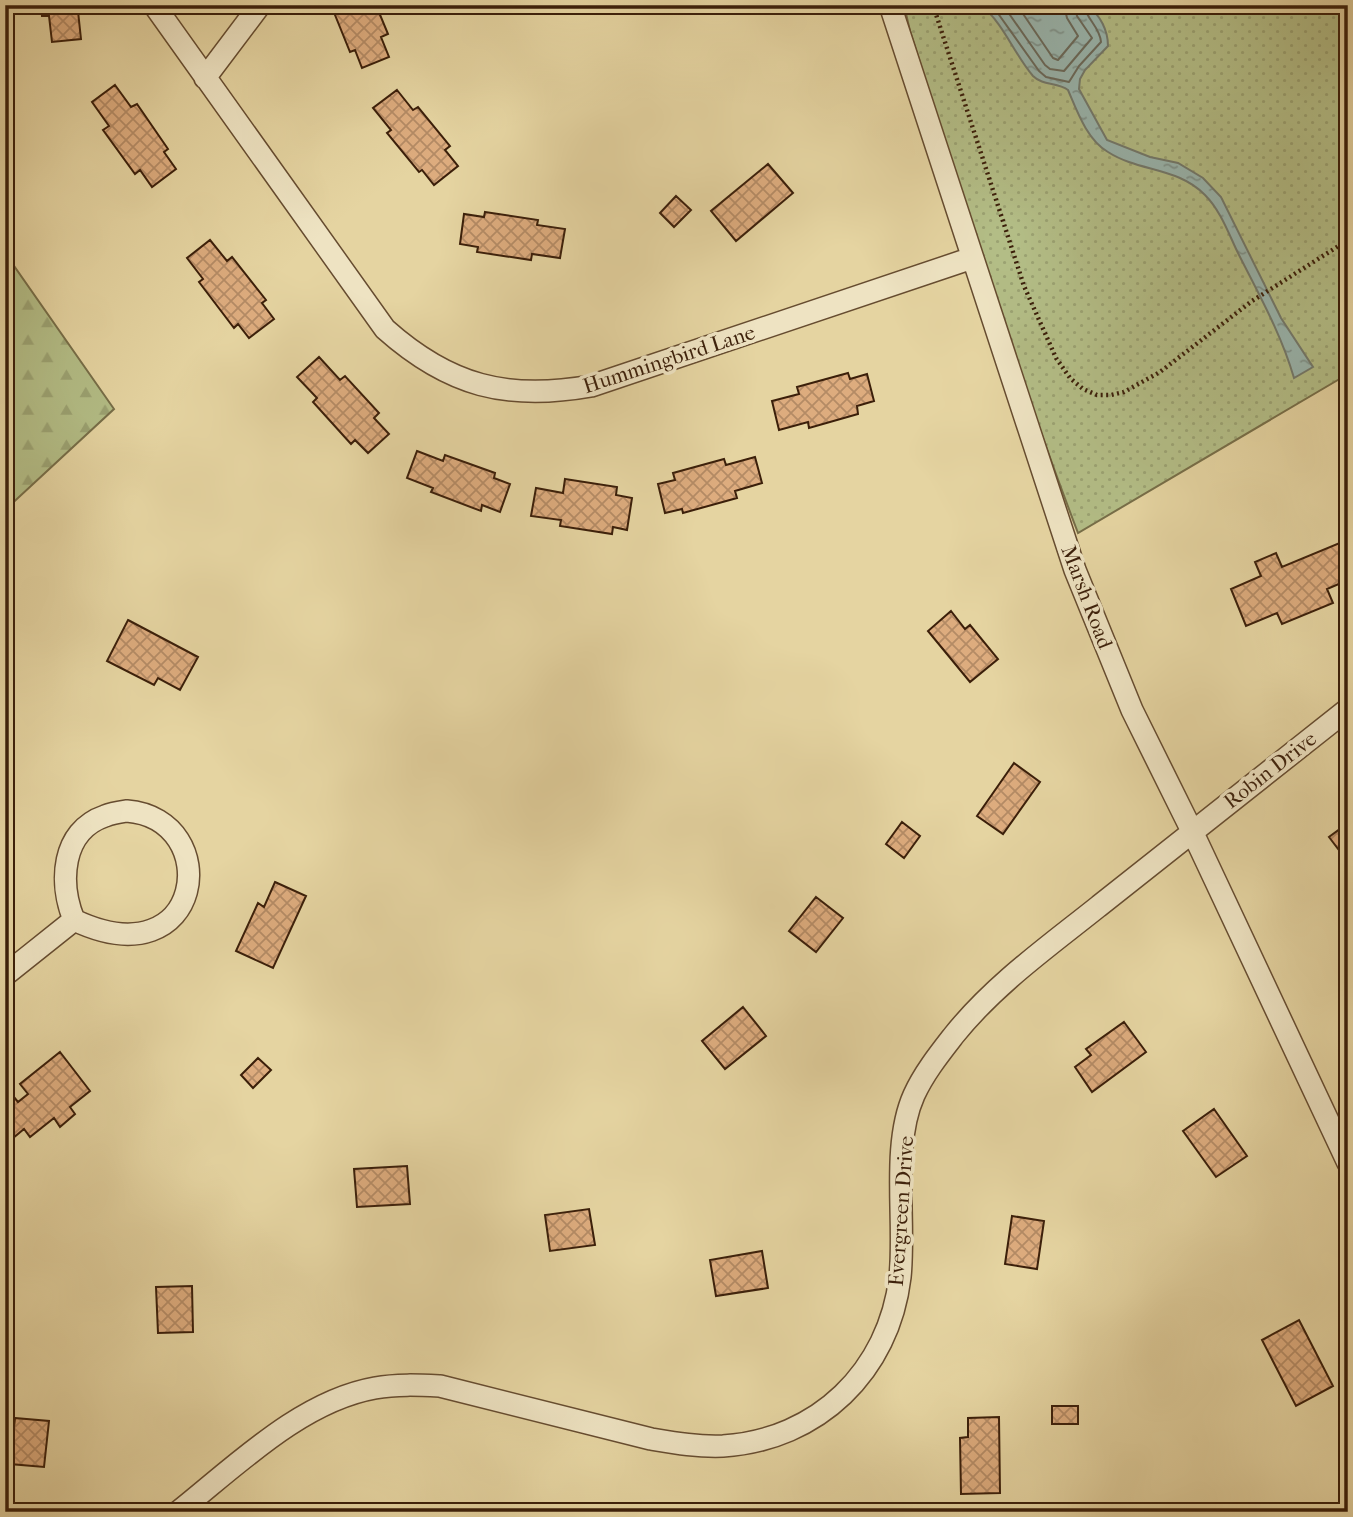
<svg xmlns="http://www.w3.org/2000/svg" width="1353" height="1517" font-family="'IM FELL French Canon',serif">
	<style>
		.grass { fill: url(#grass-dots); stroke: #776e48; stroke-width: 2 }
		.forest { fill: url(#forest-firs); stroke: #776e48; stroke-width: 2 }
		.water { fill: url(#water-ripples); stroke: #737a6d; stroke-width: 2 }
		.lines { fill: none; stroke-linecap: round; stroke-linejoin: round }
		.shore { stroke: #6a6a5c; stroke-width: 2 }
		.building { fill: url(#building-cross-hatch); stroke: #3b1f0a; stroke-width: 2 }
		.minor-casing { stroke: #664c30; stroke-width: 24 }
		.path { stroke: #3b1f0a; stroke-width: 4.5; stroke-dasharray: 2 3.5; stroke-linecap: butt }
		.minor { stroke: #eee3c2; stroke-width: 21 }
		.labels { text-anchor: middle; stroke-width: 7; stroke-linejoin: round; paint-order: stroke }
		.street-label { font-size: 21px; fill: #3b1f0a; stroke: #eee3c2 }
	</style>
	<defs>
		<pattern id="grass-dots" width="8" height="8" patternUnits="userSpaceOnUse" patternTransform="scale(1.75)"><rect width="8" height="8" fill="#b3bd86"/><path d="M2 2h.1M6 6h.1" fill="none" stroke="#9ba272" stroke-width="1.8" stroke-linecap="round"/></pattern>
		<pattern id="forest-firs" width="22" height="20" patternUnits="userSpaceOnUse" patternTransform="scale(1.75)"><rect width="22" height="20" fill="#b3bd86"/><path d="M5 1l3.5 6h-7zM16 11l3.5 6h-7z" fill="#9ba272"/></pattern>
		<pattern id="water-ripples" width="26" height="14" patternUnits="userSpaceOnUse" patternTransform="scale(1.75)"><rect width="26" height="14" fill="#99b6af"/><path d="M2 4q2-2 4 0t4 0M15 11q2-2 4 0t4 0" fill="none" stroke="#7e938d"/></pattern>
		<pattern id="building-cross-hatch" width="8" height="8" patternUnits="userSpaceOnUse" patternTransform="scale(1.75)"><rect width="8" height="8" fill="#ddac7e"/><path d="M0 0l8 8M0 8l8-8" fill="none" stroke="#b48b65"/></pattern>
	</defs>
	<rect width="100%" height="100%" fill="#e5d4a1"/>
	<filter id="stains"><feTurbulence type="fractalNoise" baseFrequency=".00286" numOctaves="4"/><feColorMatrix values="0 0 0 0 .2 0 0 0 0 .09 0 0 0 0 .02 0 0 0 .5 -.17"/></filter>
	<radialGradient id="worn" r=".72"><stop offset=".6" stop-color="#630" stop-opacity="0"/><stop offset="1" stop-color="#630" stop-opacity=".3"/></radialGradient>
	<!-- grass -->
	<path class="grass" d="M904,5H1348V374L1078,533C1015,368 963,200 910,31Z"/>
	<!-- forest -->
	<path class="forest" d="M5,253L114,409L5,510Z"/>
	<!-- water -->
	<path class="water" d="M981,5H1087C1100,15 1108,30 1108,46L1085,70L1080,79L1079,89L1107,140L1150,157L1178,163L1203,178L1221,197L1281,318L1313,367L1294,378C1281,333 1258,293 1237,251C1228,232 1220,210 1205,195C1178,167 1139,172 1108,152C1087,140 1077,111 1068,90C1057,82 1043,86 1033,76C1014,54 1004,24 981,5Z"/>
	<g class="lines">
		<!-- shore -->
		<path class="shore" d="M992,5L1039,71L1046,77L1069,82L1079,66L1101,42C1100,27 1086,19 1084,5
			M1003,5L1045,65L1050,69L1064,71L1092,38L1077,16L1075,5
			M1017,5L1053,58L1058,60L1078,36L1067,18L1064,5"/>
	</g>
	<!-- building -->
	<path class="building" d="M41,5H86V10L78,11L81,39L52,42L49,16H42Z
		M331,5H376L388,34L381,37L389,57L362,68L355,50L350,52Z
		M115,85L131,107L137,104L168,149L164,152L176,169L152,187L140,170L135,174L103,130L109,126L92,102Z
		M397,90L413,110L418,107L450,146L445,150L458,166L434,185L422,170L419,172L387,133L391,130L373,108Z
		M768,164L793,193L736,241L711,211Z
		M676,196L691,210L674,227L660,213Z
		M485,212L538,220L537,225L565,229L560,258L532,254L531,260L477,252L478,247L460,244L464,214L484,217Z
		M210,240L227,261L232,257L266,300L262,303L274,319L249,338L238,324L234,328L199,282L203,279L187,258Z
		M319,357L340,380L345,376L379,413L374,418L389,434L368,453L355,440L351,444L313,402L317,398L297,377Z
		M848,373L850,379L867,374L874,401L857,406L858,414L809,428L808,422L779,430L772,401L799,394L797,387Z
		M417,451L443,461L445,455L495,473L494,478L510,484L500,512L482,505L481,511L431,492L433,488L407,478Z
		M755,457L762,483L735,491L737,498L683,513L682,509L665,513L658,484L675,480L673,473L724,459L726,465Z
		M565,479L617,487L616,495L632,498L627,530L613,527L612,534L560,526L561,520L531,516L536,488L563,493Z
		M1342,542L1348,557V580L1327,589L1333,603L1282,624L1277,613L1246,626L1231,589L1261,576L1255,562L1276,553L1282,567Z
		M951,611L965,629L970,625L998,659L970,682L928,631Z
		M128,620L198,657L180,690L158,678L154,685L107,661Z
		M1014,763L1040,782L1003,834L977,816Z
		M902,822L920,836L904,858L886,844Z
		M1348,823V862L1329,837Z
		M275,882L306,896L273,968L236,951L258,903L264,907Z
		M816,897L843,918L816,952L789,931Z
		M743,1007L766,1036L725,1069L702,1041Z
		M1124,1022L1146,1052L1092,1092L1075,1067L1091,1055L1086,1049Z
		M60,1052L90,1091L70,1107L75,1114L60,1127L54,1118L30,1137L24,1129L6,1144L5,1093L9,1091L18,1102L28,1094L20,1084Z
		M258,1058L271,1070L253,1088L241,1075Z
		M1214,1109L1247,1156L1216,1177L1183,1131Z
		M407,1166L410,1204L357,1207L354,1169Z
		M589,1209L595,1245L550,1251L545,1215Z
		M1012,1216L1044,1221L1037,1269L1005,1264Z
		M762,1251L768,1288L716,1296L710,1260Z
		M192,1286L193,1332L158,1333L156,1287Z
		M1299,1320L1333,1386L1296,1406L1262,1340Z
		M1052,1406H1078V1424H1052Z
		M999,1417L1000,1493L961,1494L960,1438L968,1437V1418Z
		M15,1418L49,1421L44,1467L10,1464Z
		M870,1504L873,1512H851Z"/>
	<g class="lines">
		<defs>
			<path id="minor" d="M154,5L385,329C449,386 507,401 591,386L972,258
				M890,5L1075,570L1132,710L1192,831L1348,1163
				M205,78L260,5
				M127,811C225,819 205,982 74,920C59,883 61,831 105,816C112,813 120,812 127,811Z
				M5,975L74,920
				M178,1512C236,1466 301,1401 375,1388C397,1384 418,1385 440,1386L651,1439C675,1443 698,1447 723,1446C818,1440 889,1371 900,1277C906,1221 891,1146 914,1095C924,1073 940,1053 954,1035C995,984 1049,946 1099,906C1182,840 1265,774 1348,709"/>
		</defs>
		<!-- minor casing -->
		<use href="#minor" class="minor-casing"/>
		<!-- path -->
		<path class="path" d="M933,5L1024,286L1056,358L1070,378L1083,389L1097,395H1111L1124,392L1160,372L1252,301L1348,240"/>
		<!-- minor -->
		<use href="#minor" class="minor"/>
	</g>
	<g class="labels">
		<!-- street labels -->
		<g class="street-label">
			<text transform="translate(669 359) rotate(-18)" y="7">Hummingbird Lane</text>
			<text transform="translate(1087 597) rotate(69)" y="7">Marsh Road</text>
			<text transform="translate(1270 770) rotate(-38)" y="7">Robin Drive</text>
			<text transform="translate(901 1211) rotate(-86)" y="7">Evergreen Drive</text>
		</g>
	</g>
	<!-- margin -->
	<rect width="1353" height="1517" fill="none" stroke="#e5d4a1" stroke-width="28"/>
	<rect x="7" y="7" width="1339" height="1503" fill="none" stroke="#3b1f0a" stroke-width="3.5"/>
	<rect x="14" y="14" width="1325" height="1489" fill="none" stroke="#3b1f0a" stroke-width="2"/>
	<rect width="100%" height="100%" filter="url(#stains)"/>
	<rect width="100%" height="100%" fill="url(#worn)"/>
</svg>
